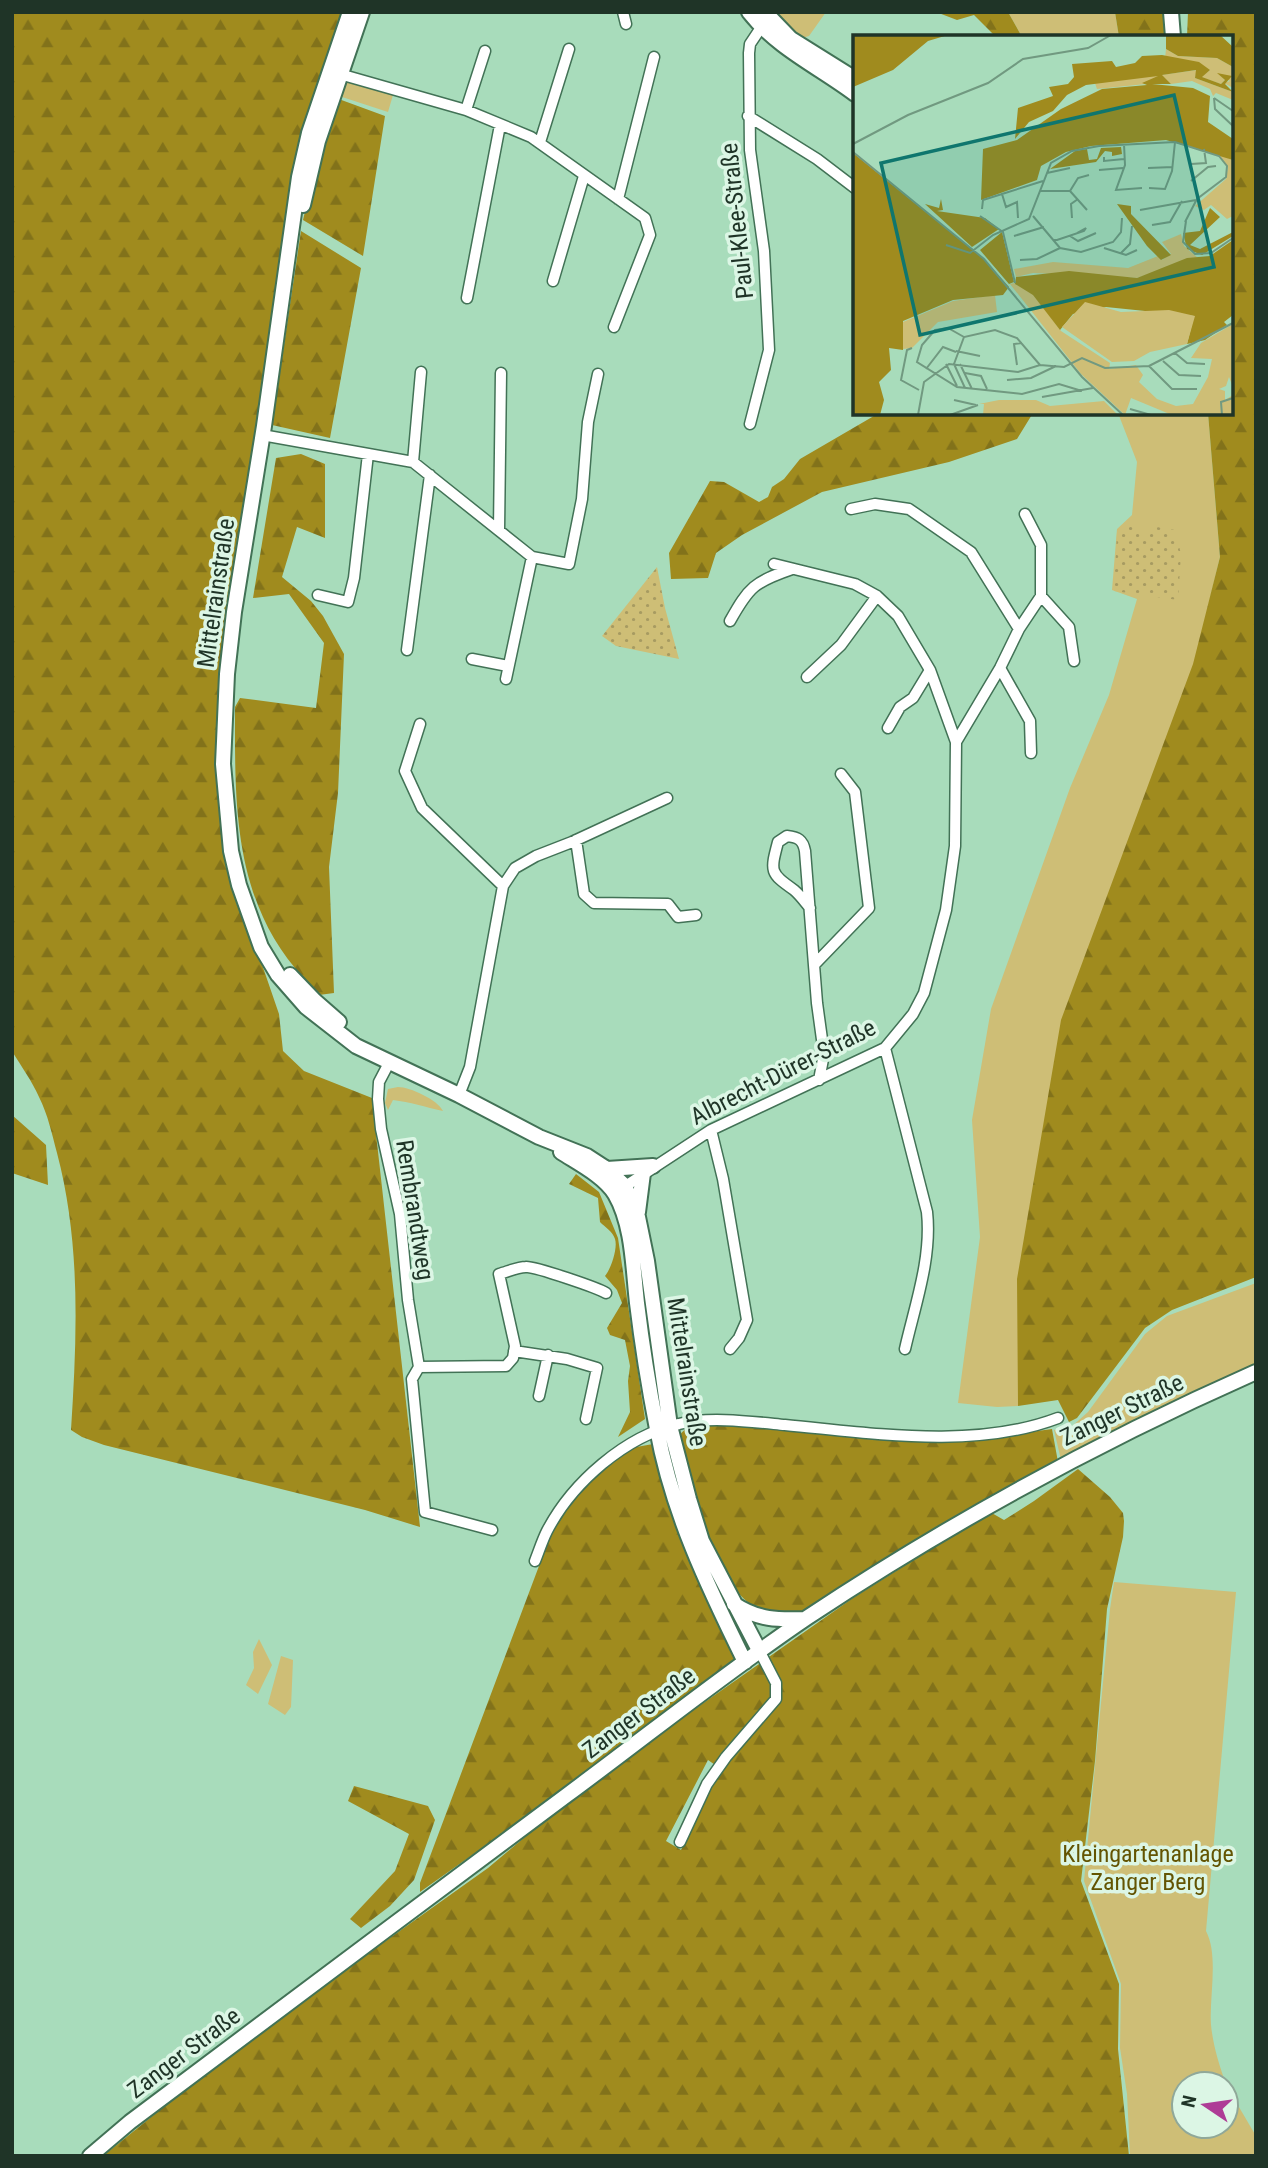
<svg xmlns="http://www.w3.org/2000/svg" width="1268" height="2168" font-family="'Roboto Condensed',sans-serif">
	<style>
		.green { fill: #cebe76 }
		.forest { fill: url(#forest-firs); fill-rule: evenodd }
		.park { fill: url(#park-dots) }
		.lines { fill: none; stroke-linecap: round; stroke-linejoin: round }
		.street-casing { stroke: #427256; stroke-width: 13 }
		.secondary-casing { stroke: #427256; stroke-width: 18 }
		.street { stroke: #fff; stroke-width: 10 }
		.secondary { stroke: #fff; stroke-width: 14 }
		.labels { text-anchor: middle; stroke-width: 7; stroke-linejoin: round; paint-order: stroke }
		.street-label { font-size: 24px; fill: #1f3427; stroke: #dcf6e5 }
		.park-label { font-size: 24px; fill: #635402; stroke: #dcf6e5 }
		.inset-road { fill: none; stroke: #719980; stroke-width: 2 }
		.view { fill: #0f766e; fill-opacity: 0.15; stroke: #0f766e; stroke-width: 3.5 }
		.inset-edge { fill: none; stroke: #1f3427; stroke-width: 3.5 }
	</style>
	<defs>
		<pattern id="forest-firs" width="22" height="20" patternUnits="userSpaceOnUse" patternTransform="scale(1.75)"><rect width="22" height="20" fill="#a08b1e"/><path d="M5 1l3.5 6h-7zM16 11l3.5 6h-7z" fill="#82721a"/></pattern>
		<pattern id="park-dots" width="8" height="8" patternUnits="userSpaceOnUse" patternTransform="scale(1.75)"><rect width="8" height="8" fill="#cebe76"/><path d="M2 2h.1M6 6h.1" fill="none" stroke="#a79b61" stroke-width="1.8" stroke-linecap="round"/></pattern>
	</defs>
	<rect width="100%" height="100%" fill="#a8dcbb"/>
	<!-- green -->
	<path class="green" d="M772,12H826L809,36L798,39Z
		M1008,12H1115L1119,37H1022Z
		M342,78L393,95L388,112L336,95Z
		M1118,413H1208L1220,557L1019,1389L1018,1406L997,1407L958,1403L980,1237L972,1120L991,1009L1070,788L1109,695L1137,599L1112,590L1117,529L1132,515L1137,462Z
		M398,1087C410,1087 438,1100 443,1111C425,1107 410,1102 393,1100L388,1110L385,1103L388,1089Z
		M1256,1283V1365L1119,1428L1061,1460L1054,1430L1070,1428L1088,1412L1145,1334L1167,1316Z
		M1114,1582L1236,1592L1206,1931C1219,1956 1209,1996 1211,2025C1213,2045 1219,2065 1226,2084H1184V2126H1226V2085L1256,2136V2156H1130L1127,2094L1120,2048L1121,1984L1084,1881L1110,1609Z
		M259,1639L272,1665L258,1694L246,1685L254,1668L253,1652Z
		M281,1656L293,1660L291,1707L285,1715L268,1704Z"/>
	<!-- forest -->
	<path class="forest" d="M12,12H346C323,76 289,141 289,210L220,662L217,789L225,852L237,905L256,947L279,1014L283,1051L304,1071L372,1098L420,1527L365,1510L104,1445L82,1437L71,1430C77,1336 81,1244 57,1153C52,1134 48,1115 39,1097C32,1081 21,1066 12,1051Z
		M936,12H1008L1022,37H996L974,15L957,20Z
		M1115,12H1167L1169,37H1119Z
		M1188,12H1256V1277L1172,1310L1145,1328L1077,1418L1069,1422L1058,1400L1018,1406L1017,1279L1061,1020L1193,664L1220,557L1208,413H1231V37H1187Z
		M336,98L385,116L363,256L303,220L324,133Z
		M301,231L361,268L330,438L272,425Z
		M879,413H1033L1017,439L949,462L822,492L742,535L716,553L708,578L671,579L669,553L710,481L724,482L759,502L768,497L772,487L784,479L800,459Z
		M301,454L325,464V538L297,527L282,577L311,601L323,616L344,654L338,793L329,867L334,993L319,995C297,972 276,947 263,917C233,852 235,777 235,707L240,698L316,708L324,643L289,594L253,598L276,458Z
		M12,1115L46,1145L48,1185L12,1173Z
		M576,1174L599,1192L618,1238L645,1419L618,1437L630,1412L628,1381L630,1366L625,1340L610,1335L607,1328L622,1303L617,1290L605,1276C611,1269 618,1248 615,1239C613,1232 605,1227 600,1222L598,1198L569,1184Z
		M739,1421L910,1437L1002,1436L1052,1429L1058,1462L965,1512L808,1611C720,1644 695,1496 678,1437C691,1418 718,1422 739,1421Z
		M653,1444L685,1541L735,1660L567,1788L420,1892V1883L554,1526L587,1484L631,1448Z
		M1078,1469L1110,1497L1123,1513L1124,1521L1123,1537L1107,1609L1095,1761L1081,1881L1119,1984L1118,2049L1129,2156H103L244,2042L488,1868L588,1784L853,1598L990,1512L1004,1520L1034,1501ZM708,1760L721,1769L681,1850L666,1841Z
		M354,1786L428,1806L435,1820L414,1880L390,1906L361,1928L350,1919L395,1871L409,1834L348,1801Z"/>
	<!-- park -->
	<path class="park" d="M1133,524L1138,534L1157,527L1175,530L1181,554L1178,600L1114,591L1117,532Z
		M657,567L665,608L679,659L616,646L602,636Z"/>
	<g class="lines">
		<defs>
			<path id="street" d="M623,12L626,24
				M336,73L466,110L531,137L645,218L650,235L614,327
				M466,110L485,51
				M748,116L817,159L855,188
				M540,142L569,49
				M618,199L654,57
				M553,281L584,176
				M467,298L500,125
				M750,424L769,350L764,251L750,150L749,53L750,44L764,23
				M262,435L413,462L532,557L569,564L582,499L588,422L598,374
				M413,462L421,372
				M851,509L875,504L909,509L971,552L1019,629
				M499,530L501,373
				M318,595L348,602L354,578L368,454
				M1041,596L1069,627L1074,661
				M730,621C749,587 754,582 792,569
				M407,650L430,475
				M472,659L508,666
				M1000,668L1030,721L1031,753
				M807,677L841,645L877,596
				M506,679L532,557
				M420,724L405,771L422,808L503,886L470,1067L459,1095
				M888,728L900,707L913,698L930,670
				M956,742L1000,668L1019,629L1041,596V545L1025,514
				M576,840L584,894L594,903L668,904L678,917L696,915
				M503,886L515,868L536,856L572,842L667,798
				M810,908C805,902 800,895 794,890C770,873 770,872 778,842L787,836C798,837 803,840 805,851L817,1003L824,1054L819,1080
				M814,965L869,908L855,792L841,774
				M885,1048L927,1212C932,1258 915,1305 905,1349
				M390,1061L379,1082L378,1099L381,1129L400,1214L408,1300L419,1367L506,1366L513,1358L515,1346L499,1274C507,1272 517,1267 526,1267C534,1266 598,1288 606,1293
				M711,1130L723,1179L747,1320L739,1338L730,1349
				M621,1189L711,1130L885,1048L913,1014L924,993L946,910L955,846L956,742L930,670L898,616L877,596L855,584L774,564
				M514,1351L567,1359L597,1368L586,1419
				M419,1367L412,1379L425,1512L492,1530
				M539,1396L548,1355
				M535,1561C539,1551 542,1541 547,1531C572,1483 625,1436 679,1424C709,1416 754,1422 785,1425C872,1433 974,1450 1058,1418
				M680,1842L707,1784L726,1757L776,1699V1683L760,1652"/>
			<path id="secondary" d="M350,12L309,133L299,177L264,426L234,612L227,674L223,764L231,851L239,885L261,947L278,975L306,1007L356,1046L459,1095L539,1137L587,1156L607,1169L625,1186L638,1217L647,1261L670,1426L689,1499L702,1541L760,1652
				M749,12C777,48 819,67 855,94
				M765,12L791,39L855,79
				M1171,12L1173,37
				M303,205L318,141L362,12
				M290,975L315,1001L339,1022
				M561,1152C578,1163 604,1176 615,1194C633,1225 633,1268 637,1303C642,1345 649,1388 657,1429C672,1512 708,1587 745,1662
				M607,1169L653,1166
				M638,1212L643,1173
				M734,1604C758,1620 778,1620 805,1619
				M90,2156L130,2122C276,2012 421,1904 567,1795C647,1736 725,1673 808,1617C950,1523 1100,1441 1256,1372"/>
		</defs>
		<!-- street casing -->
		<use href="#street" class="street-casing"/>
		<!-- secondary casing -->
		<use href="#secondary" class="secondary-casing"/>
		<!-- street -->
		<use href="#street" class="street"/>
		<!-- secondary -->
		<use href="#secondary" class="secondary"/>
	</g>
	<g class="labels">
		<!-- street labels -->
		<g class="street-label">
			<text transform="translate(737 221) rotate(-96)" y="8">Paul-Klee-Straße</text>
			<text transform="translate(216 593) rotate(-82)" y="8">Mittelrainstraße</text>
			<text transform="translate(783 1072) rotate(-27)" y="8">Albrecht-Dürer-Straße</text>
			<text transform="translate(415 1210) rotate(81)" y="8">Rembrandtweg</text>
			<text transform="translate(687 1372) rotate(81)" y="8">Mittelrainstraße</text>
			<text transform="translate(1122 1410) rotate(-26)" y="8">Zanger Straße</text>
			<text transform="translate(639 1713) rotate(-37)" y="8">Zanger Straße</text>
			<text transform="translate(184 2053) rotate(-37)" y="8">Zanger Straße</text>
		</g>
		<!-- park labels -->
		<g class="park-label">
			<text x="1148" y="1862">Kleingartenanlage<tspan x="1148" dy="28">Zanger Berg</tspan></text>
		</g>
	</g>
	<!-- overview -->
	<g transform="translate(853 35)">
		<rect width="380" height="380" fill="#a8dcbb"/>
		<path d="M313,14L325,21L364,23L380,32V53L371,48L377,46L366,39L372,45L368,49L348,42L357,35L312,24ZM344,35L342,43L380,57V65L363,58L360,61L357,54L339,46L318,49L308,40ZM307,40L293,49L244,54L242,48ZM365,119L380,125V181L374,184L358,170L351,175L342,171L373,144L375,132ZM328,199L331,211L345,223L284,243L180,238L163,242L161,234L200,227L275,233L305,221L309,225L318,219L309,207ZM161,248L180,259L208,296L257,328L256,334L283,330L290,340L286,347L304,364L323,371L340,369L355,342L359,324L338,323L348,308L380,289V352L376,342L373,351L366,354L372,356V365L380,360V380H319L278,363L272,380L228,339L157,249ZM142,260L144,277L85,287L59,313L50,314V287L100,266ZM146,365H183L197,371L251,366L265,380H130L131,369H126Z" fill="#cebe76"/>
		<path d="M0,0H95L75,6L40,35L0,52ZM313,0H367L380,12V32L364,23L325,21L313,14ZM309,20L346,27L357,35L349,42L368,49L372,45L364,38L379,41L372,49L380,57L342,43L343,35L309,40L318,49H299L340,53L357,61L355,87L380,104V125L313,105L238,111L213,117L188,131L184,145L128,165L130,114L164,105L208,74L249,54L294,50L289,48L305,41L233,50L214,60L200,76L176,87L162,104L165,73L200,61L196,52L215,49L221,42L219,29L259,26L263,32L282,28L289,21ZM268,112L269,119L259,121V117L252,116L243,127L197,134L222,116L234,114L236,125L244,124L248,113ZM0,118L132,225L156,252L150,260L100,265L50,286V315L36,313L38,335L26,347L31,365L27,380H0ZM88,164L90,175L84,176L132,183L146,194L119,212L72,169L86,173ZM264,169L278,171V179L318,220L308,225L294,211ZM357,173L367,182L337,210L347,214L380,197V201L349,220L334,214L330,198L347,196ZM149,197L161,247L156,249L127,215ZM380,205V280L371,287L374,290L352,305L334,309L341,281L253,272L220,279L207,295L180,260L162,249L163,242L216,236L284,243L334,223L357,221Z" fill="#a08b1e"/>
		<path d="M232,267L268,277L316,275L342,281L334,309L297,317L281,326L259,327L209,292Z" fill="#cebe76"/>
		<path class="inset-road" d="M361,63L362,74L380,91M361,63L380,76M0,109L55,80L135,48L170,24L235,13L258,0M271,109L272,130L263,155L289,153M0,117L131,224L229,342L270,380M251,122V126L271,124M338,129L353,128L351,114M295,133L320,132M246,135L270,133M194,138L217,133M338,146L355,132L363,131M296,153L312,154L319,136L322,107M187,156H217L225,143L236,140M217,156L234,175M129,174L130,165L149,159M287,175L343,165M127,181L150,197L162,248M180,181L207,213L228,217L260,207L268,197L269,183M165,183L164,167L153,172L149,159L190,146M219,183L218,169L225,164M333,186L330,207L342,219L358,218L380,203M299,190L317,187L329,166M161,201L191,192M217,201L225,206L243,198M201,205H204L231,196L233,193L224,198M93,210L117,218L140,200L176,184L198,128L219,116L246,111L322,107L366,121L374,131L373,142L344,164L332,187M251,213L273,220L284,215M268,218L277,209L279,191M167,225L184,224L207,213M111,302L95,293L82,295L69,310L64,327L104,352L169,359L206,349L229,356M59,313L54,315L48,345L66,355M103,316L127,321M322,318L334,328L352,329M310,326L326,340L348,341M93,329L104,351M101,329L111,302L142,295L164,303L187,330M101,329L112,353M107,329L119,354M164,330L161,309L169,308M296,331L380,288M73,334L90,312L103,317M112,338L128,341L134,354M154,345L178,343L203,331M189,362L240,353M101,365L123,370M277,374L298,380M65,380L71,347L96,329L165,337L187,330L211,332L229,323L252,333L296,331L319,354H344M97,380L125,370M369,380L368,367L380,363"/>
		<path class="view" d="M321,60L361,232L67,300L28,128Z"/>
		<rect width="380" height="380" class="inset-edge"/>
	</g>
	<!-- border -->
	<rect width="1268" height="2168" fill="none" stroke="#1f3427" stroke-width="28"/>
	<!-- north arrow -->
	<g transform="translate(1205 2105) rotate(283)"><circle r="33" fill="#dcf6e5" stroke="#90a899" stroke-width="2"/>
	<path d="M0-5L12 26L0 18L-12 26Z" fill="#ae3c96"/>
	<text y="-10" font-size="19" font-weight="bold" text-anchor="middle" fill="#1f3427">N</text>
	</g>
</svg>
